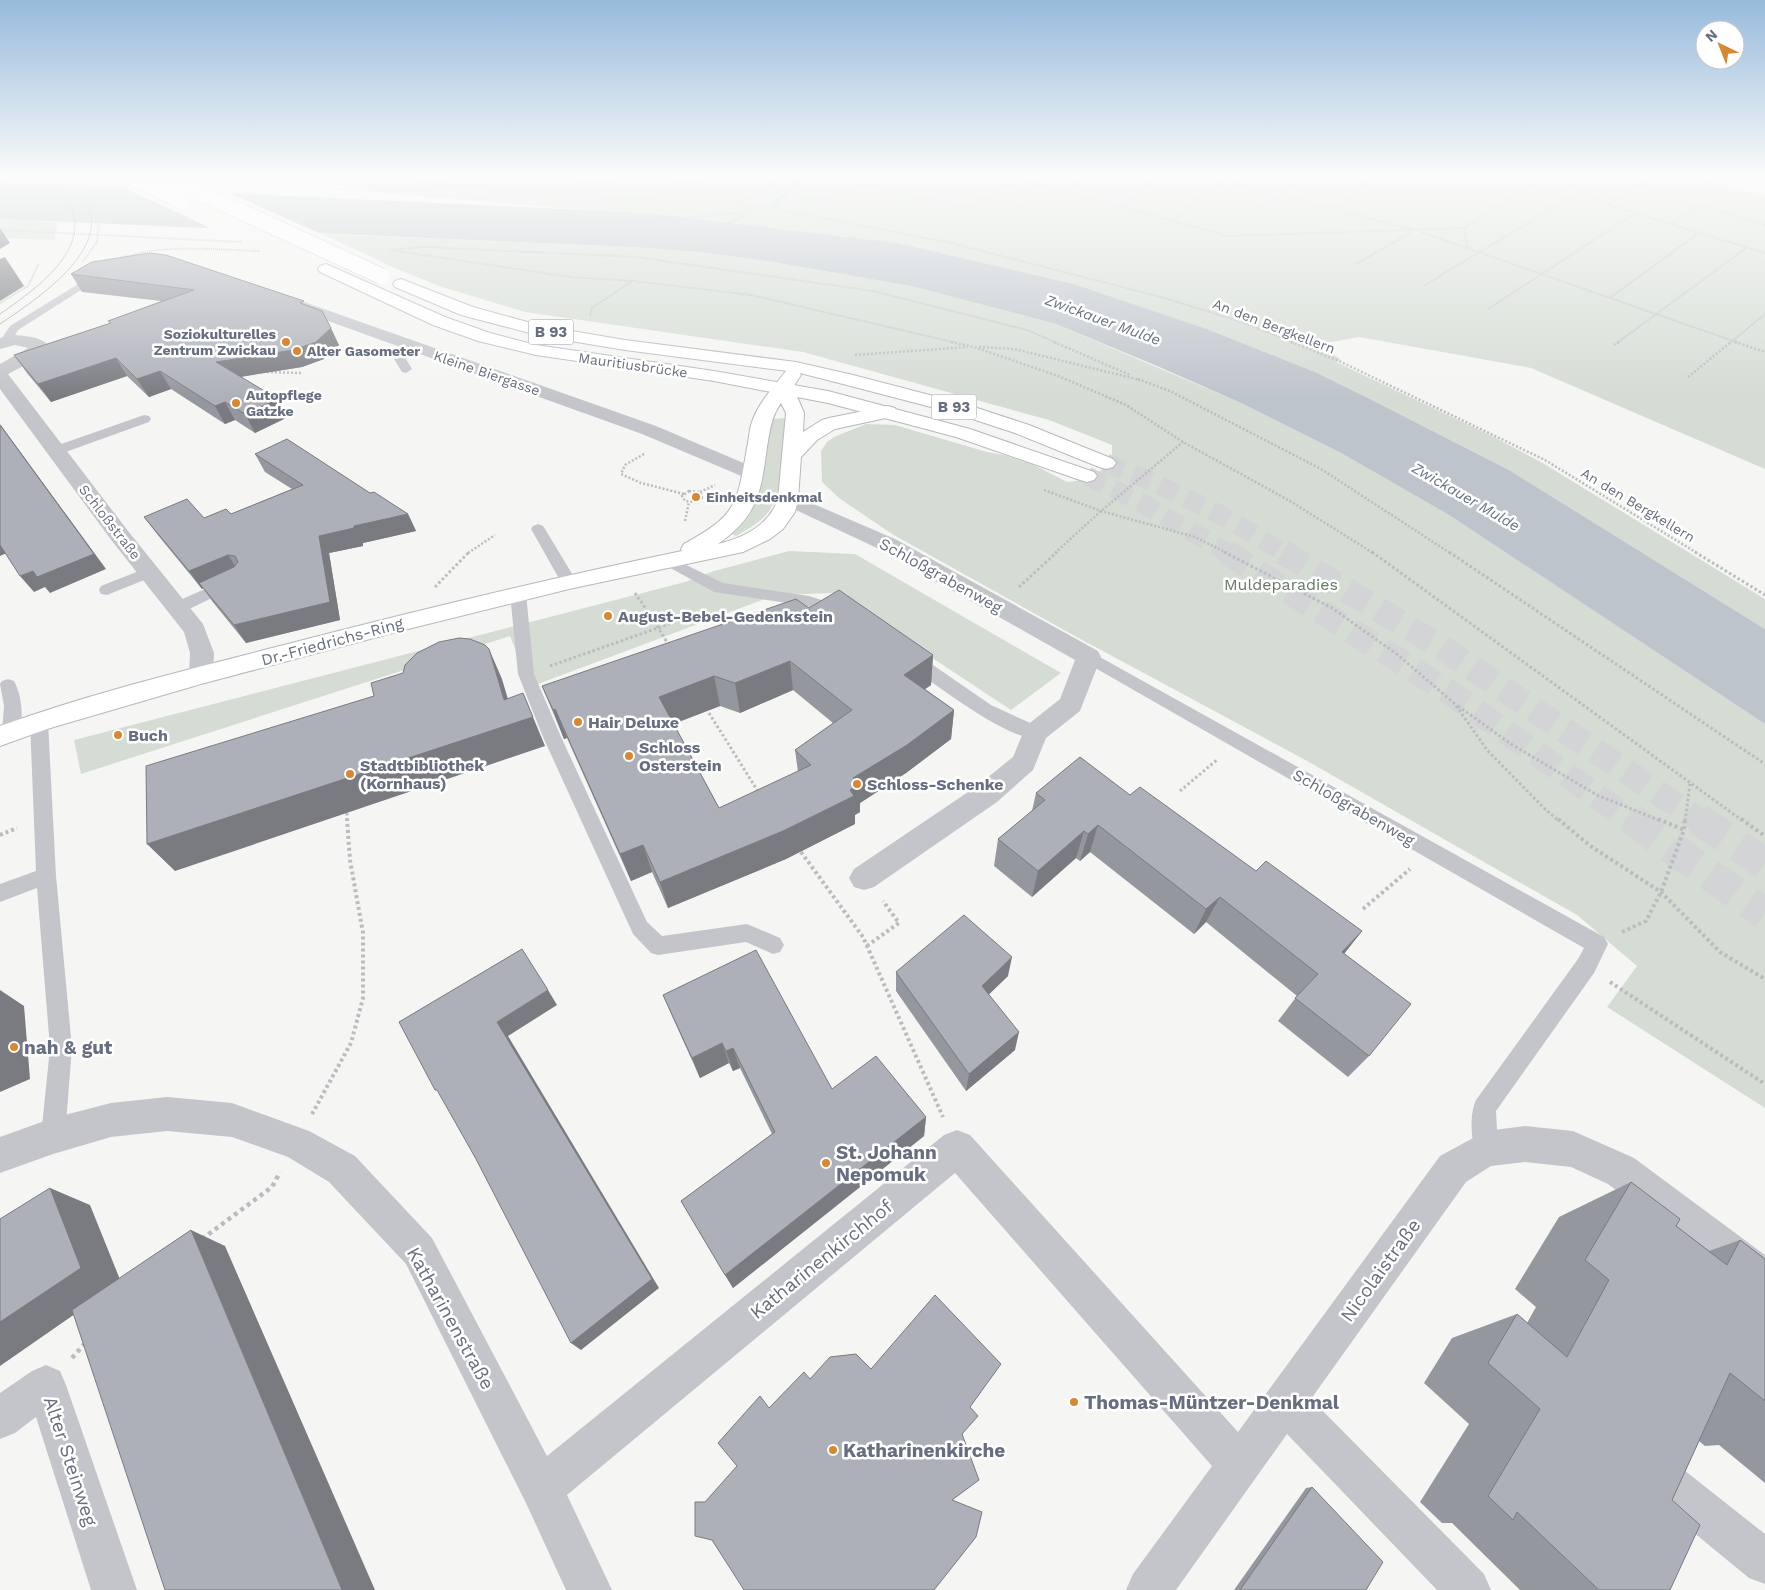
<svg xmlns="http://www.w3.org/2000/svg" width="1765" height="1590" font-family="'Work Sans',sans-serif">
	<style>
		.green { fill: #d5dcd4 }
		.water { fill: #bec4cb }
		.pier { fill: #f5f6f3 }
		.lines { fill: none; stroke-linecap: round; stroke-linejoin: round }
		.stream { fill: #bec4cb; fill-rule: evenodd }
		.primary-tunnel-far2 { stroke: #d2d4d6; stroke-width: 19; stroke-dasharray: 19 10; stroke-linecap: butt }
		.primary-tunnel-far1 { stroke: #d2d4d6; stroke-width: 25; stroke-dasharray: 25 12; stroke-linecap: butt }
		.primary-tunnel { stroke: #d2d4d6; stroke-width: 32; stroke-dasharray: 32 16; stroke-linecap: butt }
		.secondary-casing { stroke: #b6b8be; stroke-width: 2 }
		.primary-casing { stroke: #b7b8bd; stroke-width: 2 }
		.path-far4 { stroke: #bbbcbf; stroke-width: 2; stroke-dasharray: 1 1; stroke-linecap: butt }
		.path-far3 { stroke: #bbbcbf; stroke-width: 2.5; stroke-dasharray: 2 2; stroke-linecap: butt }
		.path-far2 { stroke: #bbbcbf; stroke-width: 3; stroke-dasharray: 2.5 2.5; stroke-linecap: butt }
		.path-far1 { stroke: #bbbcbf; stroke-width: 4; stroke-dasharray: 3 3; stroke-linecap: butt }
		.path { stroke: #bbbcbf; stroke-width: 4.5; stroke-dasharray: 4 4; stroke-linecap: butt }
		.lane { fill: #c4c5ca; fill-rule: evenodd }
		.street { fill: #c4c5ca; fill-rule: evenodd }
		.secondary { fill: #fff; fill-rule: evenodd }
		.primary { fill: #fff; fill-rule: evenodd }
		.tram { stroke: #a4a7ae; stroke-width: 1 }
		.primary-bridge-casing { stroke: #b7b8bd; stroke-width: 17; stroke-linecap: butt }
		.path-bridge-far1 { stroke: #bbbcbf; stroke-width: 2; stroke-dasharray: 1 1; stroke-linecap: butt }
		.path-bridge { stroke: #bbbcbf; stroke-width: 3; stroke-dasharray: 2.5 2.5; stroke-linecap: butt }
		.primary-bridge { stroke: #fff; stroke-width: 16 }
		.wall { fill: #95979e; fill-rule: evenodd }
		.shaded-wall { fill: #797b81 }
		.building { fill: #adb0b8; stroke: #797b81; fill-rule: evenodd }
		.poi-dot { fill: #d68932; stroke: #fff; stroke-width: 2 }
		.labels { text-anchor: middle; stroke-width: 5; stroke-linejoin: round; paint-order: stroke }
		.far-street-label { font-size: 14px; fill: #676e81; stroke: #fff }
		.far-poi-label { font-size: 14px; font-weight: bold; fill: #676e81; stroke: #fff; text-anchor: start }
		.far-water-label { font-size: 15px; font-style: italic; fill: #687485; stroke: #fff }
		.shield { fill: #fff; stroke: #959aa7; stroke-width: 1 }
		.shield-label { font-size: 15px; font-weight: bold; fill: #676e81 }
		.street-label { font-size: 16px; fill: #676e81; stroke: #fff }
		.park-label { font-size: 16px; fill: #657967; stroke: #fff }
		.poi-label { font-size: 16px; font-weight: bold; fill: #676e81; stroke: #fff; text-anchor: start }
		.near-poi-label { font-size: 19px; font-weight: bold; fill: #676e81; stroke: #fff; text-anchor: start }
		.near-street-label { font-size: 19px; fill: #676e81; stroke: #fff }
	</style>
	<rect width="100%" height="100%" fill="#f5f6f3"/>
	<!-- green -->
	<path class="green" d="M338,176H564L640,184L700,179L706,176H1696L1765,196V469L1531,368L1359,337L1321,344L1341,360L1336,362L1490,435L1541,462L1765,599V629L1509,470L1364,396L1315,372L1207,329L1074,284L898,243L647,213L371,191L345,177Z
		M0,219L57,222L55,240L0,238Z
		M322,234L631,247L699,252L766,261L911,286L1056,324L1243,404L1341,453L1449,515L1765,724V1108L1607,1007L1637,966L1577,915L1309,762L1073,635L892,534L839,498L822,482L821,451L827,442L834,437L866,424L895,425L987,452L1004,455L1034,465L1067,482L1084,480L1099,472L1112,458V445L1049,420L803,352L525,312L439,286L397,269Z
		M787,418C783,446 785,494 765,516C756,525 746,530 736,536L729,533C737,528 746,521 751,511C765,488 767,445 772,419Z
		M789,551L855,554L1061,673L1011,710L834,593L775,595L530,687L510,636L81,774L74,740L685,582L714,571Z"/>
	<!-- water -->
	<path class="water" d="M0,182L647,213L898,243L1074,284L1207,329L1315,372L1364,396L1509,470L1765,629V724L1449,515L1341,453L1243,404L1157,366L1056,324L911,286L766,261L699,252L631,247L0,219Z"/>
	<!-- pier -->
	<path class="pier" d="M121,186L225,191L328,237L218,232Z"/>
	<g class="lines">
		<!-- stream -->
		<path class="stream" d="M802,176H808L777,204H773V202Z
			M742,215L747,216L720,229L715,228Z"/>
		<!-- primary-tunnel-far2 -->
		<path class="primary-tunnel-far2" d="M1106,463L1151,481L1221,515L1285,553
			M1087,476L1140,502L1228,553"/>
		<!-- primary-tunnel-far1 -->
		<path class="primary-tunnel-far1" d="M1226,552L1455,696L1632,821
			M1283,552L1438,645L1700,821"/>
		<!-- primary-tunnel -->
		<path class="primary-tunnel" d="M1631,819L1765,914
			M1698,819L1765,864"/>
		<defs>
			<path id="secondary" d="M792,370L798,371L801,375L793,387L804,413L803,432L822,420L829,418L888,406L895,408L897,412L895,416L835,429L817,440L801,457L798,499L795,512L783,529L770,539L743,552L569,589L400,631L201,684L47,729L0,746V726C91,693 187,670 280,646C414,611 547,579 682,551L681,549L684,544C737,515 737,505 747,448C749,440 749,430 752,422C758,403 774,387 786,371ZM781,403L786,413L778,499C769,525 744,538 718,544C758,516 761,492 767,447C770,430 771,417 781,403Z"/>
			<path id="primary" d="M326,264L445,317L490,333L536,345L714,371L828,391L970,429L1094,472L1097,476L1094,480L1087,482L1080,480L956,437L828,403L714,381L536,355L478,341L433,325L320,272L318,269L320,266Z
				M401,279L473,307L542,326L625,340L796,362L853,375L968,405L1029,425L1113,459L1116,463L1113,467L1106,469L1099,467L1015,433L954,413L843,384L796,372L625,350L541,336L461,315L395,287L393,284L395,281Z"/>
		</defs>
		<!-- secondary casing -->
		<use href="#secondary" class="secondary-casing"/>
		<!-- primary casing -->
		<use href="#primary" class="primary-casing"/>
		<!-- path-far4 -->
		<path class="path-far4" d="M14,176L104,180
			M312,176L364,189
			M338,176L657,201L740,203L770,208L951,243L1161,297L1239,321L1294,343
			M1203,176L1415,230
			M1555,176L1605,204L1765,253
			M862,185L969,208L1018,179L1228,236L1464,228L1545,176
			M253,186L371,191L687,218L744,212L753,207
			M1066,192L1088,176
			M828,199L880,176
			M740,203L786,176
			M1608,204L1654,176
			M1120,206L1159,176
			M773,207L839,192
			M1335,209L1372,176
			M1259,212L1301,176
			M1173,221L1227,176
			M1671,224L1699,205L1765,225
			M1464,228L1468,249
			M0,230L242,242
			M1421,232L1739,343
			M396,249L424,247L636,257L873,291L1027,330L1057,343
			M390,250L570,277L633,281L751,295L957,343
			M118,259C162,243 214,250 260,251
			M1356,264L1412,232
			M1425,285L1581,191
			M1611,297L1699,233
			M0,303L28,286L39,263
			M1488,309L1634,214
			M590,316L592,308L632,281
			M1617,343L1746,248
			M1730,343L1765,314"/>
		<!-- path-far3 -->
		<path class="path-far3" d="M951,342L974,347L1058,376L1126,405L1183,442L1290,501L1373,553
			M1054,342L1130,375
			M1291,342L1339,361L1545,460L1697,553
			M1735,342L1765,352
			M1614,345L1619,342
			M979,347L1014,349L1140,380
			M855,355L968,347
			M267,372L301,373
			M1688,377L1731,342
			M1138,379L1172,392L1321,469L1450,553
			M644,454L625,465L621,474L641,483L684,494
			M1044,490L1101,511L1195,537L1227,553
			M689,491L700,492L702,498L694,502L685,501L682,496Z
			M700,492L715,485
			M685,521L689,502
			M468,553L495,535
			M1055,553L1101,511L1183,442"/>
		<!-- path-far2 -->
		<path class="path-far2" d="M1224,552L1332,608L1398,655L1455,704L1487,750L1545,809L1559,821
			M1372,552L1743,821
			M1449,552L1765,764
			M1695,552L1765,595
			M435,587L469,552
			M1019,587L1057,552
			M635,593L649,613
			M665,639L669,645
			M550,666L709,610
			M1458,706L1511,744L1597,795L1661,821
			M709,713L759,793
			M1180,791L1218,759
			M347,813V821
			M1685,821L1690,784"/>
		<!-- path-far1 -->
		<path class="path-far1" d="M1558,819L1589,845L1661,892L1720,952L1765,979
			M1658,819L1684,830
			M1741,819L1765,836
			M0,835L17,828
			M801,852L863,937L943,1117
			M1363,909L1410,869
			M1622,932L1646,921L1661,892L1684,830L1685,819
			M867,946L899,923L883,901
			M1610,982L1765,1084
			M312,1114L351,1043L363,998V933L350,860L347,819"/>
		<!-- path -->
		<path class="path" d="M202,1239L272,1187L280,1172
			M72,1358L86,1342"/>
		<!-- lane -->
		<path class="lane" d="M101,270L106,273L105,275L18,330L10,344H2L0,341L10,326Z
			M409,342L415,346L406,359L412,369L406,373L402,372L394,359L405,343Z
			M144,415L149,416L151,419L149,422L60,454L55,455L48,451L50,448Z
			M538,524L543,526L545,529L577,582L574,586H564L561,582L531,529L533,526Z
			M668,556L723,583L809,596L846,608L848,612L846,616L840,617L807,606L714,592L663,564L660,561L663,558Z
			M149,567L154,568L157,572L154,576L107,595L101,594L99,590L101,586Z
			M230,578L235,579L238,583L235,587L183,612L177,613L171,612L169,608L171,604Z
			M518,589L524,590L526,594L534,674L561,737L647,922L662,936L747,924L780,938L784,945L780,952L773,954L746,942L658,955L651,953L633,934L543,737L518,674L510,594L512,590Z
			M1089,651L1604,937L1608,944L1594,973L1496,1111L1498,1149L1495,1158L1486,1161L1477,1158C1471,1142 1469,1115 1476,1100L1578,959L1584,948L1083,661L1081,657L1083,653Z
			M911,652L917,654L991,705L1041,728L1044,733L1041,738C1014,746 929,680 905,662L903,658L905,654Z
			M8,679L14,681C22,695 25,722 17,737L11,739L5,737L2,732L4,706L0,684L2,681Z
			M39,715L45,717L48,722L56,876L72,1048L65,1136L61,1144L53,1148L45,1144L41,1136L50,1048L37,888L0,902V884L36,871L30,722L33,717Z"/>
		<!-- street -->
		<path class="street" d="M287,296L656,426L760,470L763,474L760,478L753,480L746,478L642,434L281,304L279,301L281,298Z
			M15,335C25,336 43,337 49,346L33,361L8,374L128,531L203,624L214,653L213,675L210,681L201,684L192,681L189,675L190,653L184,632L112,541L0,389V364L28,348L15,345L0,349V338Z
			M788,493L895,539L1098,651L1101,657L1080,711L1046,738L1033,770L997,802L874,887L864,890L854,887L849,878L854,869L977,786L1013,757L1026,726L1060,699L1075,660L879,549L781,503L778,499L781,495Z
			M167,1097L232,1103L309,1131L355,1156L432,1238L547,1456L944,1135L957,1130L970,1135L1238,1432L1440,1156L1486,1131L1525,1126L1573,1131L1634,1158L1765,1255V1297L1751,1292L1608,1184L1571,1167L1525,1162L1491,1166L1466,1182L1311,1399L1484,1574L1491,1590H1437L1287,1434L1176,1590H1126L1133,1574L1212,1466L955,1173L567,1495L612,1590H566L526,1503L406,1264L329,1182L288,1157L232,1137L167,1131L111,1137L53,1154L0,1173V1137L53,1118L111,1103Z
			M46,1365L60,1371L66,1385L137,1590H91L36,1417L15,1433L0,1439V1393L32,1371Z
			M1669,1464L1684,1470L1765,1534V1584L1749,1578L1654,1500L1648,1485L1654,1470Z"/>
		<!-- secondary -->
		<use href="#secondary" class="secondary"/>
		<!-- primary -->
		<use href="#primary" class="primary"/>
		<!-- tram -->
		<path class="tram" d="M0,314C33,291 96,248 68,201C62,190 49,183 39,176
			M0,324C35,300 117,248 84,197C79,189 68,182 61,176"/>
		<defs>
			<path id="primary-bridge" d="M129,176L180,200
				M164,176L381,276"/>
		</defs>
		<!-- primary-bridge casing -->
		<use href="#primary-bridge" class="primary-bridge-casing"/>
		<!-- path-bridge-far1 -->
		<path class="path-bridge-far1" d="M73,176L91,192L100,214L97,242L82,263"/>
		<!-- path-bridge -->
		<path class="path-bridge" d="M649,613L665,639"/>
		<!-- primary-bridge -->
		<use href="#primary-bridge" class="primary-bridge"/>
	</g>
	<!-- wall -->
	<path class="wall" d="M92,262L306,305L339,345L324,359L302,367L241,377L288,417L255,433L235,420L225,424L171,389L149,397L127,376L51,402L27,373L14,355L110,323L108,321L161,301L82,292L71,274Z
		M255,454L370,493L408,514L416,531L363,543V546L329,553L340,620L246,643L212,601L203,588L202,589L157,534L144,517L204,518L231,514L292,489L265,472Z
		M809,608L933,655L931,685L925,689L954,710L951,739L906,773L860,803V812L855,815V824L786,859L668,908L652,872L631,881L567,738L564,739L542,686ZM793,690L833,723L795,750L798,772L719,808L674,724L720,706L740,713Z
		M1036,793L1130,795L1256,871L1362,931L1344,954L1369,1056L1348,1077L1278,1021L1297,996L1206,922L1194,934L1090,852L1080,861L1076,858L1032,897L994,866L998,839L1032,811Z
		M896,972L1008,976L989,994L1015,1050L966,1091L896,991Z
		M663,995L832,1089L926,1117L924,1136L733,1288L681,1201L772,1134L740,1068L733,1071L729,1063L700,1078L672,1016Z
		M1631,1182L1676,1226L1709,1251L1740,1240L1765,1259V1483L1719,1445L1705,1446L1699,1441L1672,1500L1670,1590H1520L1452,1523H1442L1420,1502L1469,1424L1424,1383L1452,1338L1517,1314L1527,1323L1536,1307L1515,1289L1559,1217Z
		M1312,1487L1366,1590H1234L1306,1488Z"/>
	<!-- shaded-wall -->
	<path class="shaded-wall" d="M0,228L10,243L0,249Z
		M5,257L24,286L0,301V259Z
		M331,328L339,345L324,359L302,367L226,379L216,362Z
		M116,358L127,376L51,402L38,384Z
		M160,371L171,389L149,397L137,379Z
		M278,399L288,417L255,433L245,414Z
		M225,402L235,420L225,424L215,406Z
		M0,424L106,569L50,593L45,587L34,592L20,576L33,571Z
		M408,514L416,531L363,543V546L329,553L340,620L246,643L234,625L319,536L354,526Z
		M0,542L9,552L0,556Z
		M228,555L239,572L199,583L203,588L202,589L189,571Z
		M489,649L502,679L515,723L523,693L545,746L175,871L147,844L504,700Z
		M933,655L931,685L903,704L904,675Z
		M790,661L793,690L740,713L735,683Z
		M714,676L720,706L667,726L659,697Z
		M555,709L567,738L564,739L553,710Z
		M954,710L951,739L906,773L860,803V812L855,815V824L786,859L668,908L660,882L850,790L853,778Z
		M1098,825L1090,852L1080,861L1088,834Z
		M1084,831L1076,858L1032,897L1038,871Z
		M643,845L652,872L631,881L620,854Z
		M1220,897L1206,922L1194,934L1206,909Z
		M1362,931L1343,955L1342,952Z
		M1012,957L1008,976L979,1004L982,986Z
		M0,988V990L24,1006L30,1079L0,1092Z
		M548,990L557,1005L508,1036L659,1288L581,1350L571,1343L497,1022Z
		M1019,1032L1015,1050L966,1091L969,1074Z
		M722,1043L729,1063L700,1078L692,1058Z
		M733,1048L740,1068L733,1071L726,1051Z
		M926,1117L924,1136L733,1288L725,1275Z
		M50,1188L90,1205L121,1282L0,1366V1322Z
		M191,1230L225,1246L375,1590H342Z"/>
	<!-- building -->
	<path class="building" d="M150,253L166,255L304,301L300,303L322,311L331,328L316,342L293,350L216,362L278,399L245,414L225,402L215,406L160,371L137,379L116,358L38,384L14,355L111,323L108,321L194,290L71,274L92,262Z
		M0,425L94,554L37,577L33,571L20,576L0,545Z
		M287,439L370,493L374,492L408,514L354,526V528L319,536L330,602L234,625L199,583L234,567L238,562L235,556L228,555L189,571L144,517L187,499L204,518L226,509L231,514L303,485L255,454Z
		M839,590L933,655L904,675L954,710L907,745L853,778L859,784L850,790L854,796L783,831L660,882L643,845L620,854L555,709L553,710L542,686L796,599L809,608ZM790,661L852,710L795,750L811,765L719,808L659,697L714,676L735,683Z
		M459,638L470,639L485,645L489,649L504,700L523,693L533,717L147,844L146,766L374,696L371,683L403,673L405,665L417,653L439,642Z
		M1080,757L1130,795L1140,787L1256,871L1266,861L1362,931L1342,952L1411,1004L1369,1056L1295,998L1318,974L1220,897L1206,909L1098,825L1088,834L1084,831L1038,871L998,839L1045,800L1036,793Z
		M964,915L1012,957L982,986L1019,1032L969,1074L896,972Z
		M522,949L548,990L497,1022L652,1279L571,1343L476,1159L437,1090H435L399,1022Z
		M756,950L832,1089L876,1056L926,1117L725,1275L681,1201L775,1132L733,1048L726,1051L722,1043L692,1058L663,995Z
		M1631,1182L1680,1219L1676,1226L1727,1265L1740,1240L1765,1259V1401L1730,1373L1672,1500L1700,1525L1670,1590H1599L1517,1512L1513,1520L1488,1496L1540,1409L1488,1363L1517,1314L1567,1357L1609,1280L1585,1260Z
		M50,1188L81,1268L0,1322V1219Z
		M191,1230L342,1590H165L72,1310Z
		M935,1295L1001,1364L970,1407L978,1416L962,1434L979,1480L952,1500L982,1512L976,1537L934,1590H744L712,1540L695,1536V1502H705L737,1466L718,1443L760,1396L769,1408L804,1372L810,1379L830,1357L856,1354L871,1369Z
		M1312,1487L1383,1562L1366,1590H1240Z"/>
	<!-- sky -->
	<linearGradient id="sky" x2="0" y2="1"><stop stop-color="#97badc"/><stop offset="0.44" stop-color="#fafbfa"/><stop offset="1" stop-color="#fafbfa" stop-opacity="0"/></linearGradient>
	<rect width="1765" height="399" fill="url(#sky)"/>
	<!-- markers -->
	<g class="poi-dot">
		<circle cx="286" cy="342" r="5"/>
		<circle cx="297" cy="351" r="5"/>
		<circle cx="236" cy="403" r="5"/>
		<circle cx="696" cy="497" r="5"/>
		<circle cx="608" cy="616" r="5"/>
		<circle cx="578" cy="722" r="5"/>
		<circle cx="118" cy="735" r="5"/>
		<circle cx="629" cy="756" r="5"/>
		<circle cx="350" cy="774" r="5"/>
		<circle cx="857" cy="784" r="5"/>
		<circle cx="14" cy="1047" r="5"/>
		<circle cx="826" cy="1163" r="5"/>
		<circle cx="1074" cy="1402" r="5"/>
		<circle cx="833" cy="1450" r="5"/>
	</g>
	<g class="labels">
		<!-- far-street labels -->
		<g class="far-street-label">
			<text transform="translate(1274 326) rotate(21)" y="5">An den Bergkellern</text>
			<text transform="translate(633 365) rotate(8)" y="5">Mauritiusbrücke</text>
			<text transform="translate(487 373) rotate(19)" y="5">Kleine Biergasse</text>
			<text transform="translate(1638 505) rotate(31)" y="5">An den Bergkellern</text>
			<text transform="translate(110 522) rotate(52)" y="5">Schloßstraße</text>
		</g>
		<!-- far-poi labels -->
		<g class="far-poi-label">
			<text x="276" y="339" text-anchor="end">Soziokulturelles<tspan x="276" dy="16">Zentrum Zwickau</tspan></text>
			<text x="307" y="356">Alter Gasometer</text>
			<text x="246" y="400">Autopflege<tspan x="246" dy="16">Gatzke</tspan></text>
			<text x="706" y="502">Einheitsdenkmal</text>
		</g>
		<!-- far-water labels -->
		<g class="far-water-label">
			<text transform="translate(1103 320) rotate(20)" y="5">Zwickauer Mulde</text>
			<text transform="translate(1466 497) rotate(30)" y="5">Zwickauer Mulde</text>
		</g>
		<!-- shield labels -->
		<g class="shield">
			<rect x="528.5" y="319.5" width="45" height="25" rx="4"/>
			<rect x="931.5" y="394.5" width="45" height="25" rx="4"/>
		</g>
		<g class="shield-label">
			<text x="551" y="337">B 93</text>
			<text x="954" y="412">B 93</text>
		</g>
		<!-- street labels -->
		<g class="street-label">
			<text transform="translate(941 575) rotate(29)" y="6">Schloßgrabenweg</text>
			<text transform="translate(332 641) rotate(-15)" y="6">Dr.-Friedrichs-Ring</text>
			<text transform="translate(1354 807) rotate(30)" y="6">Schloßgrabenweg</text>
		</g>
		<!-- park labels -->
		<g class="park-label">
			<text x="1281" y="590">Muldeparadies</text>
		</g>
		<!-- poi labels -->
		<g class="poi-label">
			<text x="618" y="622">August-Bebel-Gedenkstein</text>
			<text x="588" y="728">Hair Deluxe</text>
			<text x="128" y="741">Buch</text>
			<text x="639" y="753">Schloss<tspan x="639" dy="18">Osterstein</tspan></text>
			<text x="360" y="771">Stadtbibliothek<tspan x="360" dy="18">(Kornhaus)</tspan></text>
			<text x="867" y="790">Schloss-Schenke</text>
		</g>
		<!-- near-poi labels -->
		<g class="near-poi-label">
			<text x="24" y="1054">nah &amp; gut</text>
			<text x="836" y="1159">St. Johann<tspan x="836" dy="22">Nepomuk</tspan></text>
			<text x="1084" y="1409">Thomas-Müntzer-Denkmal</text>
			<text x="843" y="1457">Katharinenkirche</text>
		</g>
		<!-- near-street labels -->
		<g class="near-street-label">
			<text transform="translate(821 1259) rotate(-39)" y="7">Katharinenkirchhof</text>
			<text transform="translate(1380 1270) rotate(-54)" y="7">Nicolaistraße</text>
			<text transform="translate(451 1318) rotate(61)" y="7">Katharinenstraße</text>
			<text transform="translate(71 1461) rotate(72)" y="7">Alter Steinweg</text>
		</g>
	</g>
	<!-- north arrow -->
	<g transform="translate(1720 45) rotate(317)"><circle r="24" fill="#ffffff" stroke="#c2c5cd"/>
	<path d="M0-4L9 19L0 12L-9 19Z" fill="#d68932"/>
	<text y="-8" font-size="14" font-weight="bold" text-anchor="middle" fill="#676e81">N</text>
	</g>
</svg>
